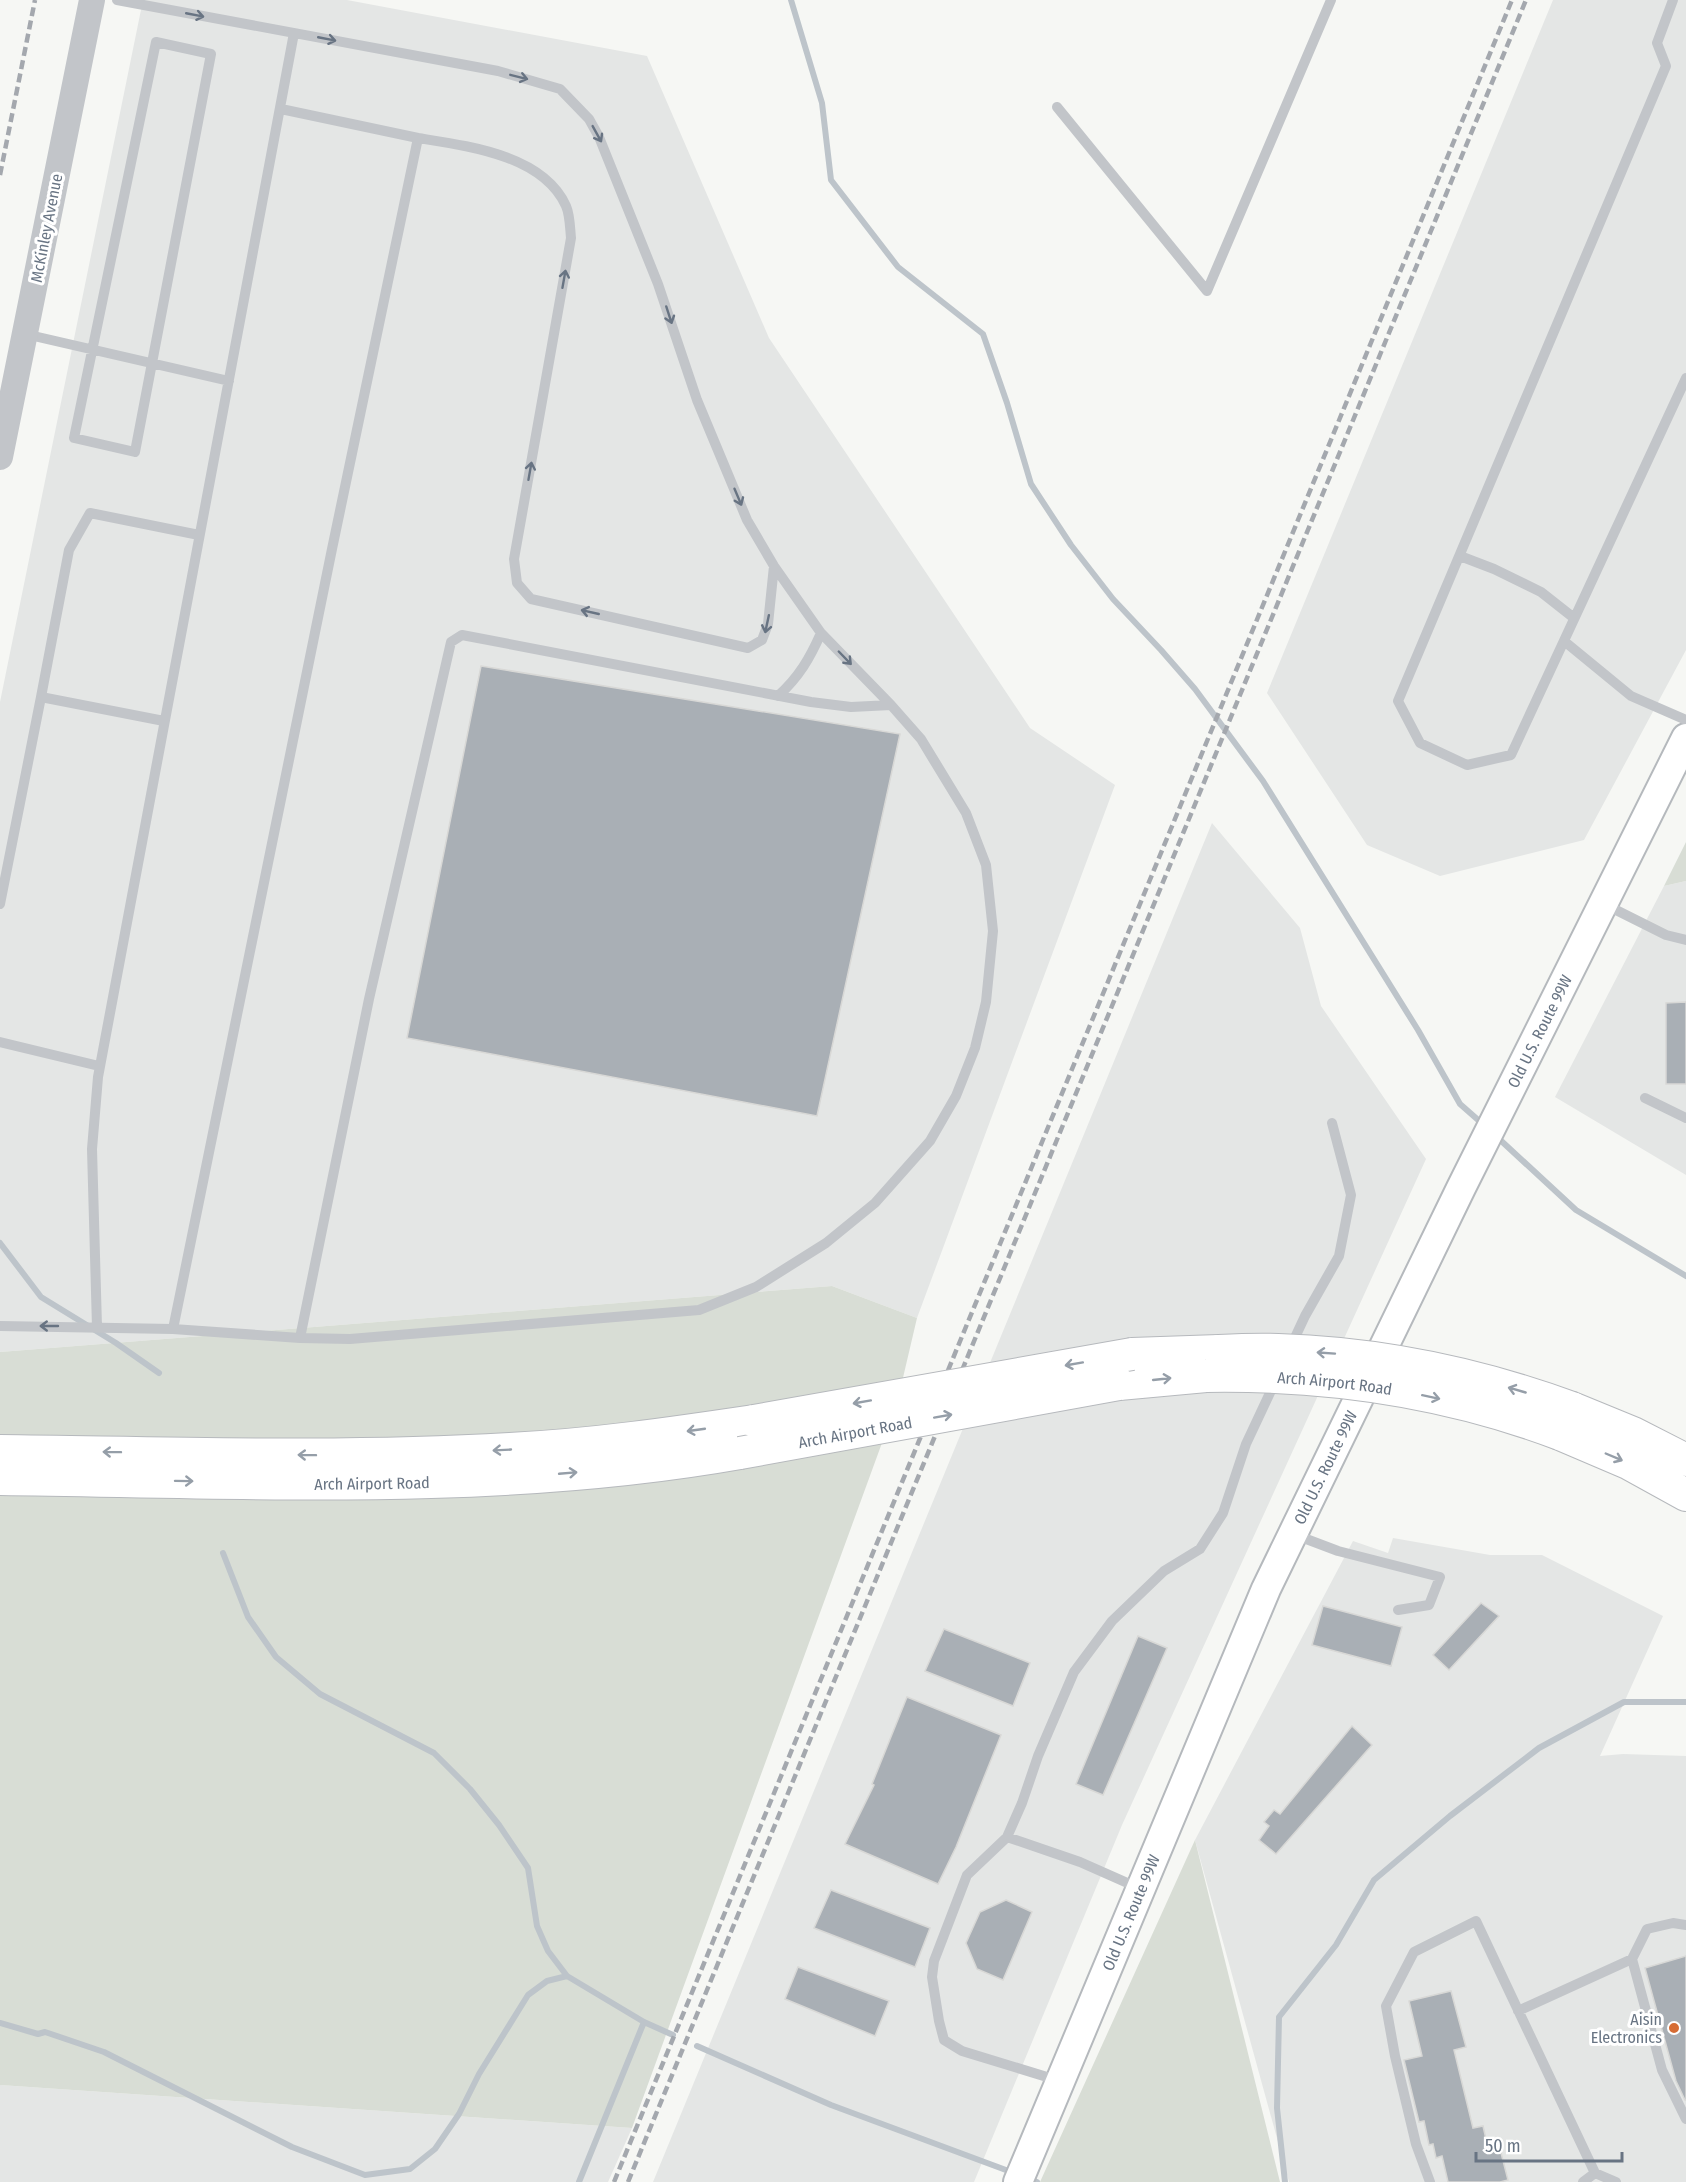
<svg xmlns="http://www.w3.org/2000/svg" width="1686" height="2182" font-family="'Fira Sans Condensed',sans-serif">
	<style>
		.built { fill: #e4e6e5 }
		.green { fill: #d8ddd5 }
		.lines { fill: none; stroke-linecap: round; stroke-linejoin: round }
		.stream { stroke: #bdc4ca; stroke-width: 6 }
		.building { fill: #a9afb5; stroke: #d8d8d6; stroke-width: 1.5 }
		.secondary-casing { stroke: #b5b9bd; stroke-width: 32 }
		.primary-casing { stroke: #b6b9bd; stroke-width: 34 }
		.service { stroke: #c2c5c9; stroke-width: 10 }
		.tertiary { stroke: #c2c5c9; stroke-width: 26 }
		.secondary { stroke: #fff; stroke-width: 28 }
		.primary { stroke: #fff; stroke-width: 32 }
		.rail { stroke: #a4a8ae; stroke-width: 4.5; stroke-dasharray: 9 4.5; stroke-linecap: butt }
		.primary-bridge-casing { stroke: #b6b9bd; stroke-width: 34; stroke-linecap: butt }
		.primary-bridge { stroke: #fff; stroke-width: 32 }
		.oneway { stroke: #687483 }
		.oneway2 { stroke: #959ea8 }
		.poi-dot { fill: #d66c34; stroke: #fff; stroke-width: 2 }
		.labels { text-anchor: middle; stroke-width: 6; stroke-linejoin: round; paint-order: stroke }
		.street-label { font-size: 16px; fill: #687483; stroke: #fff }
		.poi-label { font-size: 16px; fill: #687483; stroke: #fff; text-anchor: end }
	</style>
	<rect width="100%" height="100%" fill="#f6f7f4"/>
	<!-- built -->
	<path class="built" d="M143,0H347L647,56L769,338L1030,728L1115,785L917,1318L832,1286L0,1352V702Z
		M1553,0H1686V650L1584,840L1440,876L1367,845L1267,693Z
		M1212,823L1300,928L1321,1006L1426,1159L1122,1825L974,2182H653Z
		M1686,881V1175L1555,1097L1664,886Z
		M1393,1538L1490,1555H1542L1663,1616L1600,1756L1623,1754L1686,1756V2182H1289L1195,1840L1353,1541L1388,1553Z
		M0,2085L632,2128L608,2182H0Z"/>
	<!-- green -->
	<path class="green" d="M1686,842V881L1664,886Z
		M832,1286L917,1318L898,1399L632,2128L0,2085V1352Z
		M1195,1840L1280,2182H1040Z"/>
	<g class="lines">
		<!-- stream -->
		<path class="stream" d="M791,0L822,103L831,180L898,267L983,334L1007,403L1031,484L1071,545L1113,599L1161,650L1195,689L1263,781L1418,1030L1460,1104L1485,1126
			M1497,1137L1576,1210L1686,1276
			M0,1243L41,1297L116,1343L159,1373
			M223,1553L248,1617L276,1657L320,1694L434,1753L470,1789L499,1825L528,1868L537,1926L548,1951L567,1976L644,2022L673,2035
			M0,2023L38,2034L45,2032L104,2052L292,2147L365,2175L410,2169L435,2149L459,2114L479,2074L528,1995L547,1981L567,1976
			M697,2046L831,2105L1014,2173
			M1026,2178L1037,2182
			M579,2182L644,2022
			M1285,2182L1277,2108L1279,2017L1336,1945L1374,1880L1450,1816L1539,1748L1624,1702H1686"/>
	</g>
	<!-- building -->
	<path class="building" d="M481,666L900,734L817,1116L407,1038Z
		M1686,1002V1084H1666V1003Z
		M1481,1603L1499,1616L1449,1670L1433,1655Z
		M1323,1606L1402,1627L1391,1666L1312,1645Z
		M944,1629L1030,1663L1013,1706L925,1671Z
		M1138,1636L1167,1648L1103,1795L1076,1784Z
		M907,1697L1001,1735L956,1847L938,1884L845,1844L874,1785L872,1784Z
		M1352,1726L1372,1745L1276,1854L1259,1840L1269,1826L1264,1822L1274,1810L1280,1814Z
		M831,1890L930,1928L915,1967L814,1928Z
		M1006,1900L1032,1912L1003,1980L977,1969L966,1943L980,1912Z
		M1686,1956V2100H1685L1676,2081L1645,1968Z
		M798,1967L889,2001L875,2036L785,1999Z
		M1451,1991L1466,2047L1454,2050L1473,2128L1483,2126L1489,2152L1500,2149L1508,2180L1500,2182H1448L1442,2156L1436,2158L1433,2144L1429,2145L1424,2121L1419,2122L1404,2060L1422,2056L1409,2001Z"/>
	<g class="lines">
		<defs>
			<g id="secondary">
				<path id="s1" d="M1018,2182L1266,1589L1461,1188L1686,738"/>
			</g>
			<g id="primary">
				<path d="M1132,1354L1219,1351"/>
				<path d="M1119,1384L1206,1376"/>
				<path d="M1572,1408L1633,1433L1686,1460"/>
				<path d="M1560,1434L1628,1463L1686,1495"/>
				<path d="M0,1451C170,1453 340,1459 510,1449C592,1445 673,1433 754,1421"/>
				<path id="s2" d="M0,1479C246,1482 497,1496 740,1453"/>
			</g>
		</defs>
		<!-- secondary casing -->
		<use href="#secondary" class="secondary-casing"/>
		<!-- primary casing -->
		<use href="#primary" class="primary-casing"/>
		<!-- service -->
		<path class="service" d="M1673,0L1657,43L1666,66L1398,701L1420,743L1467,765L1511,755L1686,378
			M156,42L211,54L135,452L74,438Z
			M1057,107L1207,291L1331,0
			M418,138C468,146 543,155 566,206C570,215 570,228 571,238L514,559L517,583L531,599L748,648L762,640L768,624L774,566
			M25,334L229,381
			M1460,556L1494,569L1541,592L1574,618
			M1564,641L1631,696L1686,720
			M778,696C799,677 810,658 821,633
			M164,721L41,697L69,550L90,513L199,535
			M0,904L41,697
			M1604,904L1666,935L1686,940
			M0,1042L99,1066
			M1645,1098L1686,1118
			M0,1326L173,1329L300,1338L350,1339L699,1310L756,1287L826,1243L875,1203L930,1141L956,1096L975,1048L986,1002L993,931L986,865L966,813L921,739L891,705L821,633L774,566L747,520L697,400L658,284L599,137L589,119L560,89L498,71L117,0
			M97,1327L92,1149L98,1077L294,33
			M173,1329L332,549L418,138L281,109
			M300,1338L369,999L451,642L462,635L811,702L851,707L891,705
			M1291,1346L1305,1316L1339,1256L1351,1195L1332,1123
			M1293,1534L1338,1551L1440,1577L1429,1605L1398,1610
			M1007,1837L1080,1862L1141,1889
			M1632,1959L1662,2070L1686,2119
			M1518,2011L1632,1959L1647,1929L1673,1923L1686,1925
			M1060,2081L962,2051L944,2040L939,2021L932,1977L934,1961L967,1875L1007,1837L1022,1803L1038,1756L1074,1672L1112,1621L1164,1571L1200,1549L1223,1513L1246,1444L1276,1380
			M1430,2182L1416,2144L1395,2056L1386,2006L1414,1952L1476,1921L1595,2173
			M1583,2182L1595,2173L1616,2182"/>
		<!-- tertiary -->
		<path class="tertiary" d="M0,457L92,0"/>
		<!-- secondary -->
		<use href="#secondary" class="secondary"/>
		<!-- primary -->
		<use href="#primary" class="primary"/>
		<!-- rail -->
		<path class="rail" d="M0,175L35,0
			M614,2182L1512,0
			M628,2182L1526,0"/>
		<defs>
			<g id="primary-bridge">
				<path d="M1219,1351C1238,1350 1258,1349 1278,1350C1378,1353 1479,1374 1572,1408"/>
				<path id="s3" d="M1206,1376C1328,1374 1446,1391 1560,1434"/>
				<path d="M754,1421L1132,1354"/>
				<path id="s4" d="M740,1453L1119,1384"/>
			</g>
		</defs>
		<!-- primary-bridge casing -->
		<use href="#primary-bridge" class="primary-bridge-casing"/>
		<!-- primary-bridge -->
		<use href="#primary-bridge" class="primary-bridge"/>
	</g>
	<!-- one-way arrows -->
	<defs><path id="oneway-shaft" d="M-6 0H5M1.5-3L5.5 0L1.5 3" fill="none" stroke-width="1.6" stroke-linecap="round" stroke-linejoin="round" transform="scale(1.5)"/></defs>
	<g class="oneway">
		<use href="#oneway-shaft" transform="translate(195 15) rotate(11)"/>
		<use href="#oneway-shaft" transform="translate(327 39) rotate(11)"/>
		<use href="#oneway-shaft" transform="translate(519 77) rotate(14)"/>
		<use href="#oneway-shaft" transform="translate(597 134) rotate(61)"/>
		<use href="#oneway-shaft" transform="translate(564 279) rotate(-80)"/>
		<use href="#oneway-shaft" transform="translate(669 315) rotate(72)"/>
		<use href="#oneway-shaft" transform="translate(530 471) rotate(-80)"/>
		<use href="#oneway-shaft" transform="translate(738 497) rotate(67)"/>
		<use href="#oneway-shaft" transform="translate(590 612) rotate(-167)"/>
		<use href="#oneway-shaft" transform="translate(767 624) rotate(102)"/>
		<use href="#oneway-shaft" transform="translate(845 658) rotate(46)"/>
		<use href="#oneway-shaft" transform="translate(49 1326) rotate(-180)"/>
	</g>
	<g class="oneway2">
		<use href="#oneway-shaft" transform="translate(1326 1353) rotate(-176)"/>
		<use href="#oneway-shaft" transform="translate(1074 1364) rotate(170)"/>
		<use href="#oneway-shaft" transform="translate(1162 1379) rotate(-6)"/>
		<use href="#oneway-shaft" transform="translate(1517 1390) rotate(-164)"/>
		<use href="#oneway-shaft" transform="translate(1431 1397) rotate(12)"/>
		<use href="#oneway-shaft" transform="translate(862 1402) rotate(170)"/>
		<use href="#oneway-shaft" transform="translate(943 1416) rotate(-10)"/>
		<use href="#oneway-shaft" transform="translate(696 1430) rotate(172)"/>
		<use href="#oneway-shaft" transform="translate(502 1450) rotate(177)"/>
		<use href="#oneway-shaft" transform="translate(112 1452) rotate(-179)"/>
		<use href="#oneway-shaft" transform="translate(307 1455) rotate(-179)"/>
		<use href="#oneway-shaft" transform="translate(1614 1457) rotate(23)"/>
		<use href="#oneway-shaft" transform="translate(568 1473) rotate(-5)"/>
		<use href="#oneway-shaft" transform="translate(184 1481) rotate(1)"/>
	</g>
	<!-- markers -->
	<circle class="poi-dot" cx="1674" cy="2028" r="6"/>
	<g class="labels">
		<!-- street labels -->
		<g class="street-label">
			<text transform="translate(46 228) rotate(-79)" y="6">McKinley Avenue</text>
			<text dy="6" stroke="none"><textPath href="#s1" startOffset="1264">Old U.S. Route 99W</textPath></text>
			<text dy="6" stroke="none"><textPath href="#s3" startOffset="129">Arch Airport Road</textPath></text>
			<text dy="6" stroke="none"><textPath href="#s4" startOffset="117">Arch Airport Road</textPath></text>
			<text dy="6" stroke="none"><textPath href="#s1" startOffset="778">Old U.S. Route 99W</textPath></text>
			<text dy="6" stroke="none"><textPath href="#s2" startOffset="372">Arch Airport Road</textPath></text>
			<text dy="6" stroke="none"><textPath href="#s1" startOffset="292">Old U.S. Route 99W</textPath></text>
		</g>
		<!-- poi labels -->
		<g class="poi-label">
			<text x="1662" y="2025">Aisin<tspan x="1662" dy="18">Electronics</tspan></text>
		</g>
	</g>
	<!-- scale -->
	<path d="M1476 2152v9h146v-9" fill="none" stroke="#687483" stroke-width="3"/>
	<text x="1485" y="2152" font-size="18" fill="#687483" stroke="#ffffff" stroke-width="4.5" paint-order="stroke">50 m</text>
</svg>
